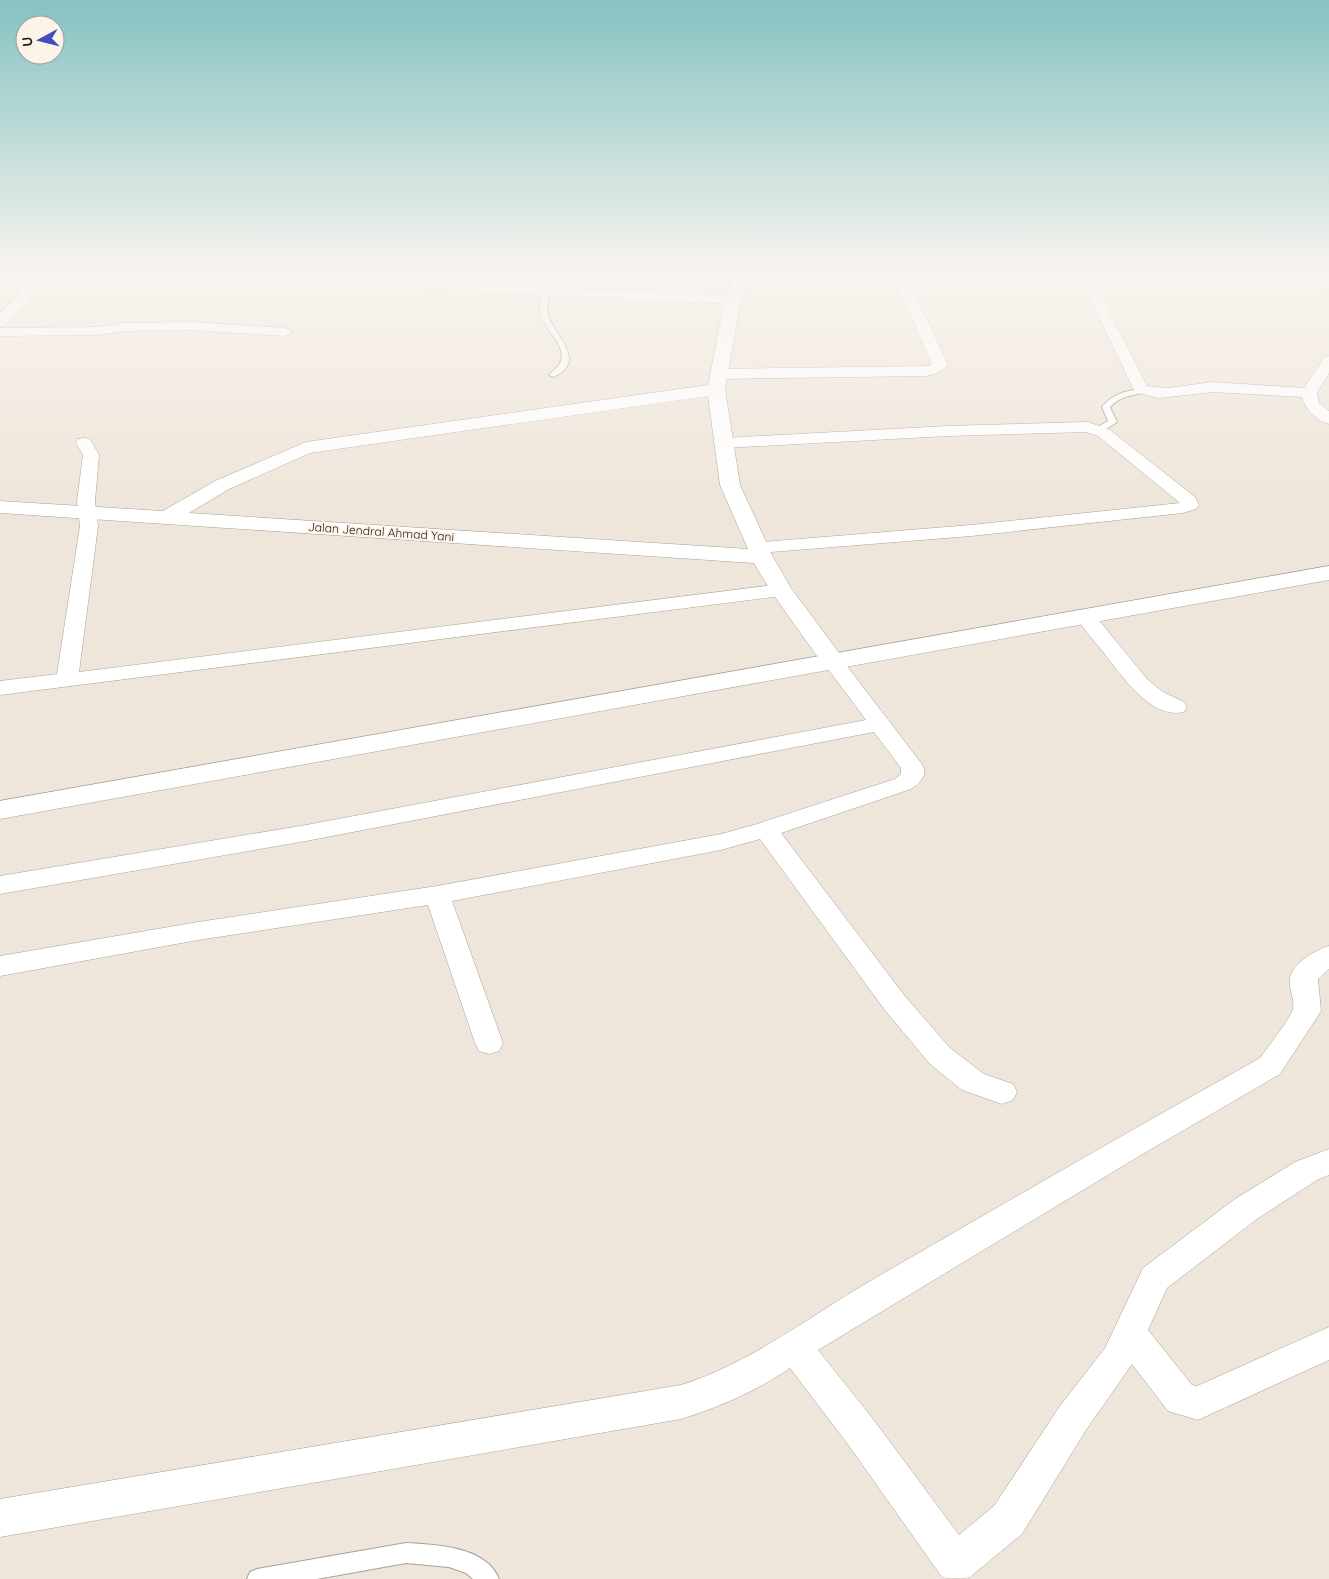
<svg xmlns="http://www.w3.org/2000/svg" width="1329" height="1579" font-family="Quicksand,sans-serif">
	<style>
		.lines { fill: none; stroke-linecap: round; stroke-linejoin: round }
		.lane-casing { stroke: #a8a095; stroke-width: 2 }
		.street-casing { stroke: #a8a095; stroke-width: 1 }
		.secondary-casing { stroke: #a8a095; stroke-width: 1 }
		.highway-casing { stroke: #a8a095; stroke-width: 1 }
		.lane { fill: #fff; fill-rule: evenodd }
		.street { fill: #fff; fill-rule: evenodd }
		.secondary { fill: #fff; fill-rule: evenodd }
		.highway { fill: #fff; fill-rule: evenodd }
		.labels { text-anchor: middle; stroke-width: 4; stroke-linejoin: round; paint-order: stroke }
		.far-street-label { font-size: 12px; fill: #1c1915; stroke: #fcf4e8 }
	</style>
	<rect width="100%" height="100%" fill="#efe6db"/>
	<g class="lines">
		<defs>
			<path id="lane" d="M544,288L551,290C549,297 546,306 548,314C552,334 590,361 553,377L549,375C552,371 558,368 560,363C569,346 542,328 540,312C539,304 542,295 544,288Z
				M1144,388H1147V392C1133,395 1120,396 1110,407L1117,422L1102,432H1096V428L1108,421L1102,407C1113,393 1127,391 1144,388Z
				M406,1543C436,1545 486,1546 499,1579H473L466,1573L449,1567L406,1563L317,1579H247L250,1572L257,1569Z"/>
			<path id="street" d="M299,273H353L464,283L733,296L740,300L733,304L464,291L306,277Z
				M892,273H906L948,365L938,373L926,376L718,379L713,377L710,374L713,371L718,369L929,366L932,364Z
				M1069,273H1083L1103,298L1147,386L1168,388L1213,382L1304,388L1324,358L1329,356V373L1317,393L1319,403L1329,411V424C1317,421 1305,409 1302,397L1213,392L1159,398L1135,392L1090,299Z
				M1310,273H1325L1329,277V289L1324,288Z
				M192,322L284,328L289,329L291,332L289,335L284,336L192,330L123,331L99,335L0,336V328L99,327L123,323Z
				M1088,422L1110,430L1195,497L1199,505L1196,509L1183,513L971,536L758,553L751,551L749,547L751,543L971,525L1180,503L1098,436L1086,432L948,436L724,448L718,447L716,443L718,439L724,438L948,426Z
				M84,438L90,439L99,455L95,501L98,526L79,672L781,584L788,586L791,590L788,594L781,596L0,695V681L57,674L80,526L77,501L83,455L76,443L78,439Z
				M1085,610L1092,612L1148,680L1163,692L1184,702L1187,707L1184,712C1151,720 1121,675 1104,653C1094,641 1084,629 1075,616L1078,612Z
				M833,655L840,657L921,763C929,774 921,782 911,789L781,833L904,995L950,1048L984,1074L1013,1084L1017,1092L1013,1100L1002,1104L962,1090L930,1064L884,1009L760,839L721,850L452,901L503,1043L499,1051L489,1054L479,1051L475,1043L428,905L198,940L0,976V956L198,922L437,886L721,834L757,824L895,779L901,774V768L874,732L306,841L0,894V876L306,825L866,720L822,661L826,657Z
				M1329,946V969L1318,979L1321,1011L1280,1074L1141,1155L818,1350L873,1419L959,1535L994,1506L1060,1406L1105,1348L1143,1268L1235,1199L1295,1162L1329,1149V1175L1317,1180L1257,1219L1167,1288L1148,1330L1192,1385L1197,1386L1329,1327V1360L1198,1420L1168,1411L1132,1364L1086,1430L1022,1534L970,1577C962,1579 950,1579 942,1577L847,1443L790,1368C754,1392 722,1406 681,1419L0,1537V1499L681,1385C751,1363 810,1316 872,1280C1001,1205 1130,1131 1260,1058C1266,1049 1291,1018 1293,1009C1295,999 1288,988 1290,978C1293,962 1316,950 1329,946Z"/>
			<path id="secondary" d="M38,273H55L6,325L0,327V313Z
				M734,273H750L741,300L725,389L740,485L773,557L791,588L845,661L842,666L833,668L824,666L770,590L754,563L0,513V501L163,511L215,481L306,442L708,385L725,300ZM708,396L720,485L748,549L189,513L229,489L310,453Z"/>
			<path id="highway" d="M1329,566V580L0,819V801Z"/>
		</defs>
		<!-- lane casing -->
		<use href="#lane" class="lane-casing"/>
		<!-- street casing -->
		<use href="#street" class="street-casing"/>
		<!-- secondary casing -->
		<use href="#secondary" class="secondary-casing"/>
		<!-- highway casing -->
		<use href="#highway" class="highway-casing"/>
		<!-- lane -->
		<use href="#lane" class="lane"/>
		<!-- street -->
		<use href="#street" class="street"/>
		<!-- secondary -->
		<use href="#secondary" class="secondary"/>
		<!-- highway -->
		<use href="#highway" class="highway"/>
	</g>
	<!-- sky -->
	<linearGradient id="sky" x2="0" y2="1"><stop stop-color="#85c2c1"/><stop offset="0.55" stop-color="#f8f4ef"/><stop offset="1" stop-color="#f8f4ef" stop-opacity="0"/></linearGradient>
	<rect width="1329" height="494" fill="url(#sky)"/>
	<g class="labels">
		<!-- far-street labels -->
		<g class="far-street-label">
			<text transform="translate(381 532) rotate(4)" y="4">Jalan Jendral Ahmad Yani</text>
		</g>
	</g>
	<!-- north arrow -->
	<g transform="translate(40 40) rotate(263)"><circle r="24" fill="#fcf4e8" stroke="#a29c94"/>
	<path d="M0-4L9 19L0 12L-9 19Z" fill="#434cc1"/>
	<text y="-8" font-size="14" font-weight="bold" text-anchor="middle" fill="#1c1915">U</text>
	</g>
</svg>
